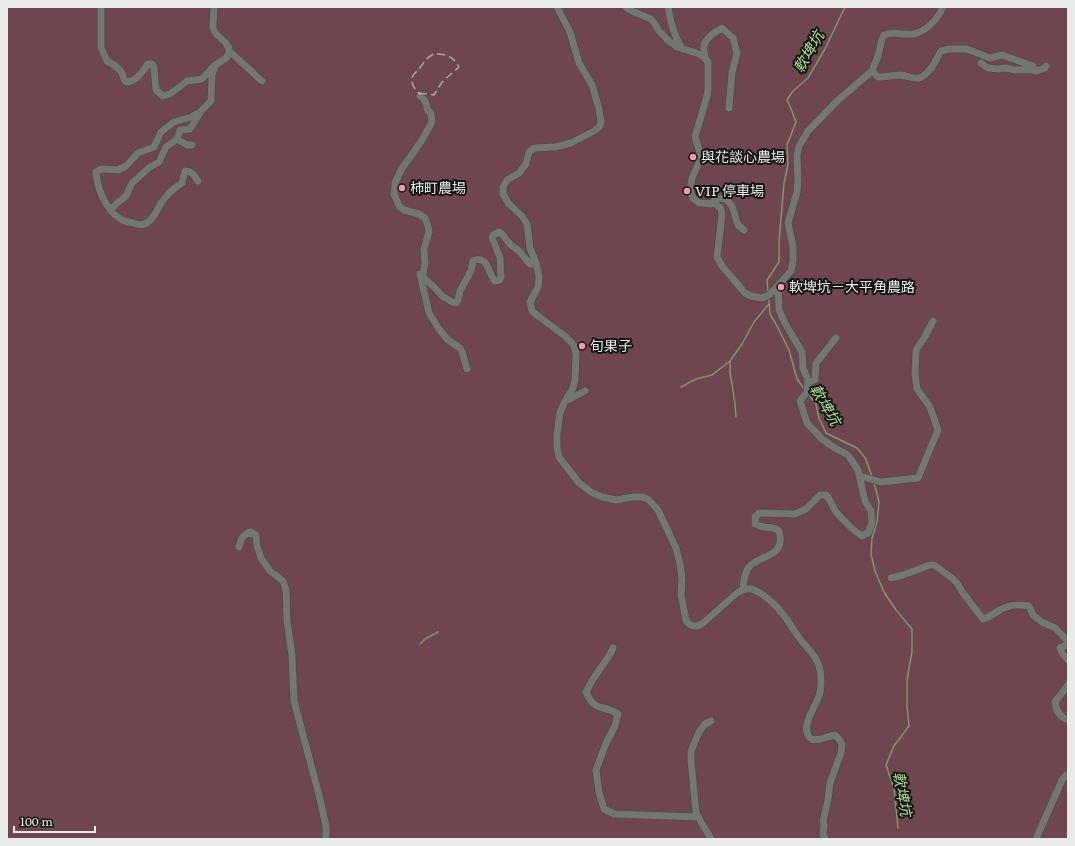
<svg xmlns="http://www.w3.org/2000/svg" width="1075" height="846" font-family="Literata,'Noto Sans TC',serif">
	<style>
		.green { fill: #6f454f }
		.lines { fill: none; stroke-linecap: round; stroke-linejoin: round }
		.stream { stroke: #7d9770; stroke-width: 1.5 }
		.minor-casing { stroke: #454944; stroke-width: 8 }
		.minor { stroke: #737771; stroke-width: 7 }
		.rail { stroke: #a6a9a5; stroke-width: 1.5; stroke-dasharray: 8 4; stroke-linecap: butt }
		.poi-dot { fill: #f29aae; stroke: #141513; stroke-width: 1.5 }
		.labels { text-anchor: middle; stroke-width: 4; stroke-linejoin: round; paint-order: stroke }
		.poi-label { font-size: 14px; fill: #e8ebe7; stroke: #141513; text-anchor: start }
		.water-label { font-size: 15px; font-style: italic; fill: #ade393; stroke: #141513 }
	</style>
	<rect width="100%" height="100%" fill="#2a2e28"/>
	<!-- green -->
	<path class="green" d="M7,7H1068V839H7Z"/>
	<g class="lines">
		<!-- stream -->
		<path class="stream" d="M768,292L767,280L779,262V241L784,183L788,165L787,145L796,122L790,106L787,100L793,91L808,78L825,49L845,7
			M769,298L770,314L777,326L789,350L797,379L805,390
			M681,387L696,379L712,375L730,361
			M808,394L816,404L819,418L826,433L857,448L866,459L872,477
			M736,417L735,403L730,372V361L742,344L754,322L769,304
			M874,482L879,502L877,522L872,538L871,554L875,571L884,592L896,610L912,629V652L907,680V706L909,726L894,746L886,765L894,788L898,828
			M420,644L425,639L438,632"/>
		<defs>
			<path id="minor" d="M101,7V48L107,61C113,64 118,67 122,73C123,77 123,79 126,82C136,82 143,71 148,64H152L154,67L156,90L163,96L170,94L187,81L202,79L214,66L226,58L229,53V48L225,42L216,34L213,28L214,7
				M557,7L570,32L579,63L592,85L599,109L601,121L600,126L594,131L571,143L555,147L534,148L529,152L526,164L519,173L507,180L503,187V194L509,204L522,216L527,224L530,248L536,263L539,277L538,287L530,302L532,311L538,316L566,337L572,343L574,346L576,354L575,380L573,388L564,403L560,413L557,434V447L559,457L579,483L591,492L602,497L616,500L633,497H642L649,500L658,510L676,548L680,564L682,579L681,595L686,620C690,628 697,627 703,623L737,593C741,590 745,588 751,589C759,590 775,604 780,611C787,618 792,628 798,636C804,646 816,654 819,666C821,672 821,678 821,684C821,688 820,693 819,696C815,708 797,731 813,740L821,739L831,736L835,735L838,738L842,744L841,753L830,783L828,800L823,821L824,825L823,834L825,839
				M626,7L632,11L651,19L655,24L659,31L669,41L677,47L699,54L704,57L708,62V89L707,96L695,137L700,153L699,163L692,178L690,191L693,198L699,203L716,204L721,209L722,215L717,257L722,266L745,293L751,296L762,298L769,295L791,271L793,261V246L788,223L797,192L798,180L797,156L799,146L808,131L836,102L872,71L878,56L882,39L884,35C894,31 902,35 913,34C926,32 938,19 943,7
				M668,7C670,21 675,37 682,49
				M229,51L262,81
				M705,58C705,55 704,53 704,49C703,39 715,32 722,28L733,38L737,53L732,72L729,108
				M981,63L988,68L998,69L1005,68L1015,70H1034
				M872,71L878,77C886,77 894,75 901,75C907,76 913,79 919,78C929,75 937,59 941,51L949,49H967L990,58L1002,55L1033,66L1034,70L1036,71L1045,68L1046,66
				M420,96C425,99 427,103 427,109L431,114L432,122L422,140L401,170L395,183L394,194L399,206L404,210L419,214L425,218L428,226L429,232L424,249L425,263L423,275L424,278L435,288L442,296L454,303H456L458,300L460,291L471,271L473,261C488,254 488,274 495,281L500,280L501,277L500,257L492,238L493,235L499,232L502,234L510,244L520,252L530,264L536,263
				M177,139L180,130L190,129L200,113
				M198,181C194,175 192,171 185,171L182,183C174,188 167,194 162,202C157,209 155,217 148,222C143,226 139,225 133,223C129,222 122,221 119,218C105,208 97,188 96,172L101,169L118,170L126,166L138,153L154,147L161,132L174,122L191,117L200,112L211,101L212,75L215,66
				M710,204L718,198L726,199L732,206L738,225L744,230
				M111,210L116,204L126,196L132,183L150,167L159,162L166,147L177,139L187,145H192
				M420,274L429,313L439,329L447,339L460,348L462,352L467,369
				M808,382L815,380L816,363L836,338
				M566,401L585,391
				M860,476L881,482L918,478L938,430L930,407L917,389L915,374L916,350L924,338L933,321
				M239,547C241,539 242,536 250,532L256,535L257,546L261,558L270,571L283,581L286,590L287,620L292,656L294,701L319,795L326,826V839
				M891,578L903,575L930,565H934L952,578L957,583L963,593L983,619C989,618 994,613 1000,610C1008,605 1019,604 1029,606L1033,615L1042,622L1055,628L1068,641
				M743,589C744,581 744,572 750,566C761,555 783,557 780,536C780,533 779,530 776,529C772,527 767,528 764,527C761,527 758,525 755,524V517L759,513L795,514L806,509L820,495H826C831,500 832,506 836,512C844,521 852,530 862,536L868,533L872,523L871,511L865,501L858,470L848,455L835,448L822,439L807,423L800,401L807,392L808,380L803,368L802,352L786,325L779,310L778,286
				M1068,644L1060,648L1062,653L1068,660
				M613,648L609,656L593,679L586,692C595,713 603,704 618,714L615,726L606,743L596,770L599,792L604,809L614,814L698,817
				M1068,685L1055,702C1056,710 1059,717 1068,720
				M711,721L705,724L699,732L691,751V761L696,812L701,822L709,835L711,839
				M1036,839L1062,780L1066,775H1068"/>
		</defs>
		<!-- minor casing -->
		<use href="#minor" class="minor-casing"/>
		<!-- minor -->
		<use href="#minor" class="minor"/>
		<!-- rail -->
		<path class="rail" d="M419,93L434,95L442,82L459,67C454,58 449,55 439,54C436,54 435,53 432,55C427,57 423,64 419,69C417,72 412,74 412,79C411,85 416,91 421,95"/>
	</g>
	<!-- markers -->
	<g class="poi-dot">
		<circle cx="693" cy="157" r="4"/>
		<circle cx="402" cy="188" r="4"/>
		<circle cx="687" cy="191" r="4"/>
		<circle cx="781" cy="287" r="4"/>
		<circle cx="582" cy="346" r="4"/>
	</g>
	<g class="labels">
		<!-- poi labels -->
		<g class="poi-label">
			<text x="701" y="162">與花談心農場</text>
			<text x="410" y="193">柿町農場</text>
			<text x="695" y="196">VIP 停車場</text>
			<text x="789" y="292">軟埤坑－大平角農路</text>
			<text x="590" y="351">旬果子</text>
		</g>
		<!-- water labels -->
		<g class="water-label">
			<text transform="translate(809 52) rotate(-60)" y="5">軟埤坑</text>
			<text transform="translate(825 405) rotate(59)" y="5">軟埤坑</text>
			<text transform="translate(902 794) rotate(80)" y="5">軟埤坑</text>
		</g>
	</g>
	<!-- border -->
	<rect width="1075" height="846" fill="none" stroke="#e8ebe7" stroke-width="16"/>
	<!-- scale -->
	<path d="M14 826v6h81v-6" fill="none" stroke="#e8ebe7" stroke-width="2"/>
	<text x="20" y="826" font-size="12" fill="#e8ebe7" stroke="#141513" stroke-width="3" paint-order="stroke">100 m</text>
</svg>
